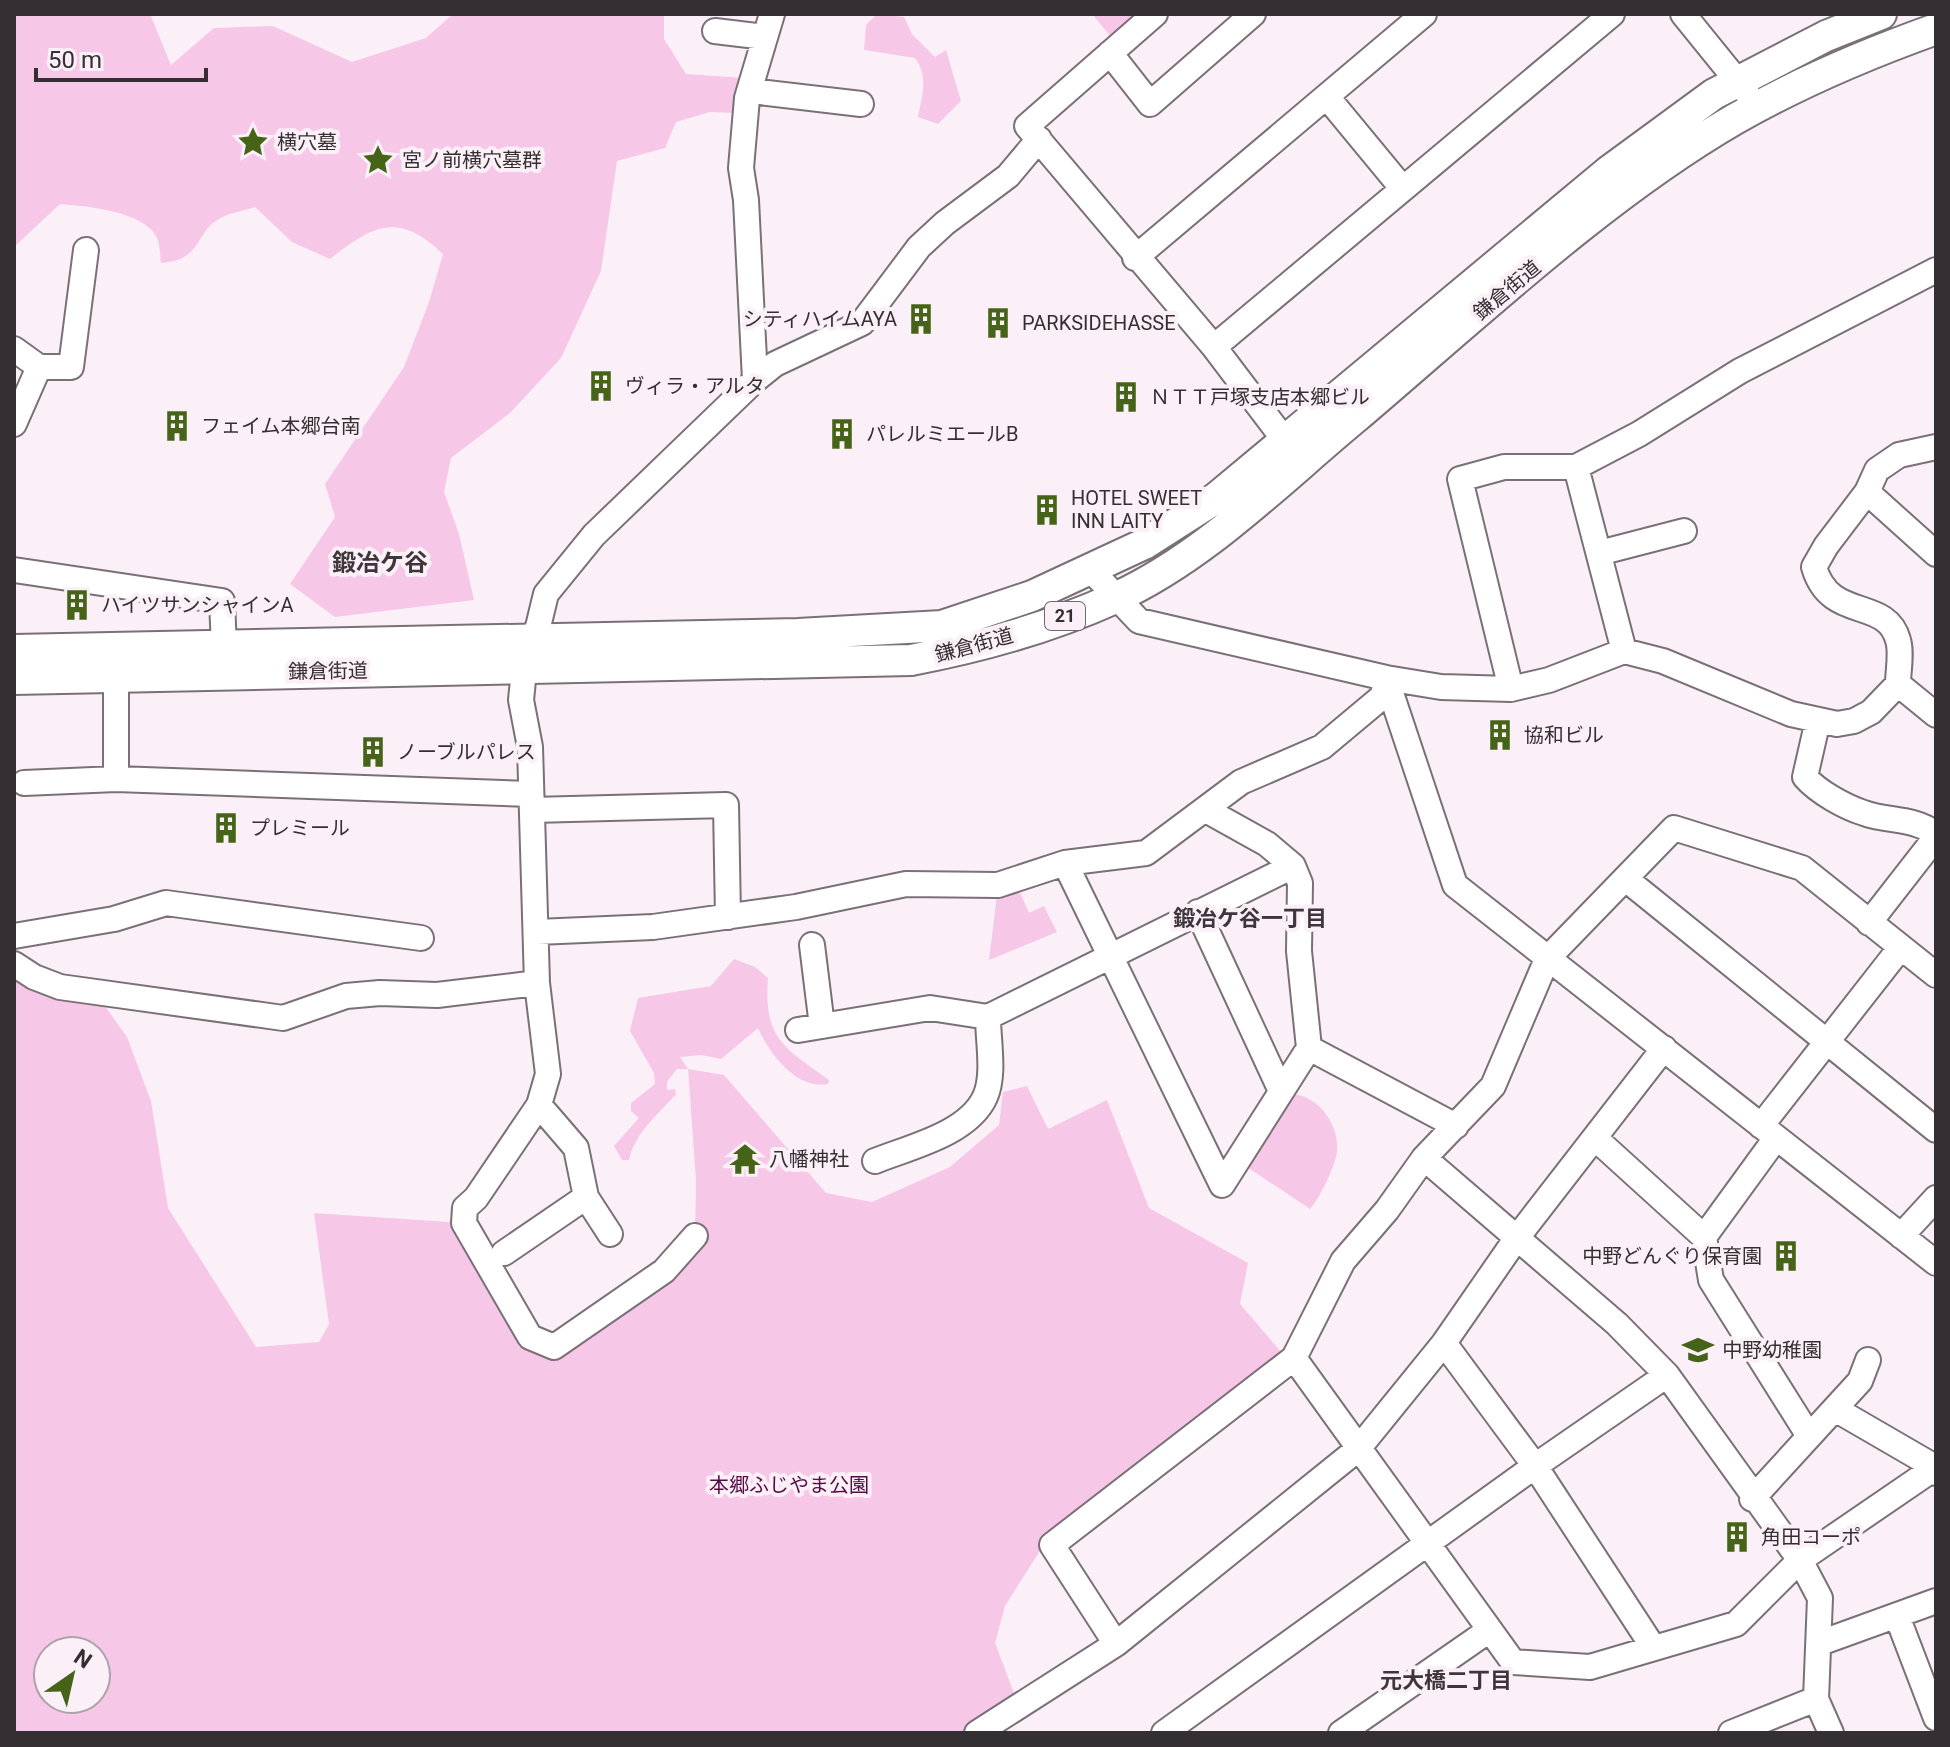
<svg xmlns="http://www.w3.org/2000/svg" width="1950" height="1747" font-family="Roboto,'Noto Sans JP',sans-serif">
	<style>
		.green { fill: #f7c7e7; fill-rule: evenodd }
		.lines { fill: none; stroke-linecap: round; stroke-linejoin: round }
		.minor-casing { stroke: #7a7077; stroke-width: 28 }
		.major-casing { stroke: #7a7077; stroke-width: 34 }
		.minor { stroke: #fff; stroke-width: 24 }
		.major { stroke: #fff; stroke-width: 30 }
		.labels { text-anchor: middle; stroke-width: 8; stroke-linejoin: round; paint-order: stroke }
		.shield { fill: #fcf0f8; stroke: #70696d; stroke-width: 2 }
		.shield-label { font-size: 18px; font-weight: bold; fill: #342f32 }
		.poi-label { font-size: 20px; fill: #342f32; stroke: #fcf0f8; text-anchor: start }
		.street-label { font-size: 20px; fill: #342f32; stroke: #fcf0f8 }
		.park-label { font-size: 20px; fill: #540c44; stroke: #fcf0f8 }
		.neighbourhood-label { font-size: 22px; font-weight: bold; fill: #3f363c; stroke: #fcf0f8 }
		.quarter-label { font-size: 24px; font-weight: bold; fill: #3f363c; stroke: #fcf0f8 }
	</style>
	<rect width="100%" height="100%" fill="#fcf0f8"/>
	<!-- green -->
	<path class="green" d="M14,14H150L171,65L214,28L273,26L352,62L426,38L453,14H664V39L686,74L744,78L736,113L710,112L676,122L665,148L617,161L601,271L561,358L510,413L451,458L444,492L459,534L474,600L335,617L290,584L335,517L325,484L404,367L429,302L443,254C398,211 373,225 330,259L292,242L255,207C243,211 229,213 219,219C195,232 203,260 161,263C160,255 160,245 157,238C145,211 85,206 60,204L14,247Z
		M877,14L904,17L912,34L935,57L946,50L961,101L938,124L918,117C922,95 929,77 915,58L864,50L866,25Z
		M1092,14H1139L1112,38Z
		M1019,890L1029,913L1044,906L1057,932L989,960L997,895Z
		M734,959L755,967L768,978C763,1039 785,1048 829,1080L828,1084C796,1090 769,1053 758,1028L721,1059L701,1055L680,1057L688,1069L724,1075L826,1193L872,1202L950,1167L999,1125L1003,1092L1027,1086L1048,1129L1107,1100L1149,1208L1248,1263L1240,1304L1282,1353L1041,1549L1005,1606L995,1643L1019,1706L977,1733H14V965L95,992L127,1037L151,1101L168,1208L256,1347L319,1342L329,1324L314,1213L464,1223L530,1337L554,1346L695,1236L696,1181L688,1069H677L667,1082V1090L675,1089L676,1094C659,1114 635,1132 629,1160H622L614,1146L639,1118L631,1111V1103L655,1084L654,1073L630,1031L638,998L711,986ZM48,1651H96V1699H48Z
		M1290,1094C1317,1094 1340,1124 1337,1152C1335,1166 1320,1198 1310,1209L1238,1161Z"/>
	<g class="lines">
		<defs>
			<path id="minor" d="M1155,14L1027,126L1214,347L1286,442
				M1683,14L1747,93
				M715,31L765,37
				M1110,53L1150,104L1253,14
				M751,91L861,104
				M1327,97L1403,189
				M1135,258L1424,14
				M1214,347L1612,14
				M14,349L39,367
				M755,380L746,200L741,168L747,98L772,14
				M14,424L39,367H71L86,250
				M1576,467L1624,651
				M1867,492L1936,554
				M1599,553L1684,531
				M14,570L222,601L224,648
				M1091,570L1139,621L1386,678L1441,687L1511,689L1549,680L1624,651L1663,661L1791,714L1837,724L1854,721L1871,712L1898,684C1898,671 1902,653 1898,640C1886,596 1830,623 1814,567L1826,546L1867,492L1877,470L1899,455L1936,447
				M116,676V779L530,794
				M1386,678L1455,885L1936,1263
				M1898,684L1936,715
				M1511,689L1460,479L1504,467H1576L1639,434L1740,371L1936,270
				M1818,720L1805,777C1818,792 1845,807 1864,813C1889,822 1913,817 1936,834
				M24,783L116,779
				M532,810L726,805L728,917
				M1065,863L1222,1185L1309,1048L1299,951L1300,883L1293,866L1267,844L1206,810
				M1627,880L1936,1130
				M1198,912L1281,1091
				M1869,923L1936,837
				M537,932L653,927L796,907L906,884L998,885L1065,863L1146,853L1241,782L1322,747L1383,696L1386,678
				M14,936L114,919L166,903L421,938
				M812,945L822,1026
				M14,964L34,977L60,987L283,1018L346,996L380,993L437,995L537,983L530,747L521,700L526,650L538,627L546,594L594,535L755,380L775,364L862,323L919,247L945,223L1008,176L1039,139
				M537,983L548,1074L539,1105L476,1198L465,1208L464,1223L530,1337L554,1347L664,1271L695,1236
				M798,1030L930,1008L988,1017L1293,866
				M1309,1048L1456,1126
				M539,1105L576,1148L586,1197L610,1234
				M1761,1126L1901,947
				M1596,1139L1704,1237L1711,1280L1809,1436
				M1424,1158L1617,1324L1667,1375L1800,1560L1820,1598L1816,1699L1831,1733
				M875,1161C910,1147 968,1134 985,1097C995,1075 988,1041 988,1017
				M1901,1236L1936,1198
				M1704,1237L1776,1138
				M504,1253L586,1197
				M1444,1343L1535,1466L1653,1647
				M1294,1358L1513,1662L1590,1667L1736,1624L1800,1560L1936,1467
				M1835,1409L1935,1467L1936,1473
				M1752,1499L1860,1381L1868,1360
				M1897,1616L1936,1718
				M1820,1643L1936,1601
				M1116,1644L1358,1449L1444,1343L1516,1239L1664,1048
				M977,1733L1116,1644L1052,1545L1294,1358L1343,1261L1387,1210L1424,1158L1493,1086L1547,959L1674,828L1802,868L1936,975
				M1164,1733L1535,1466L1667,1375
				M1341,1733L1488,1631
				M1731,1733L1816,1699"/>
			<path id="major" d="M14,650L798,634L942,626L1032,596L1144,544L1216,498L1609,171L1714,94L1826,36L1881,14
				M14,679L911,660C980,647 1051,627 1115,598C1205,557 1280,480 1355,418C1473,318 1602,196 1735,119C1800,82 1866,54 1936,29"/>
		</defs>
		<!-- minor casing -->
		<use href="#minor" class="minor-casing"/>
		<!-- major casing -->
		<use href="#major" class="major-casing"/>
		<!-- minor -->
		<use href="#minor" class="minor"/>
		<!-- major -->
		<use href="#major" class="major"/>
	</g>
	<!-- icons -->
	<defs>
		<symbol id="sight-bare" viewBox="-9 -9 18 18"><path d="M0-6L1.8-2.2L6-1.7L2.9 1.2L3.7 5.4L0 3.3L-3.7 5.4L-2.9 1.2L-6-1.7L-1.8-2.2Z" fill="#466417" stroke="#fcf0f8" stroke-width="2.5" paint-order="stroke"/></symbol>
		<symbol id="building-bare" viewBox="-9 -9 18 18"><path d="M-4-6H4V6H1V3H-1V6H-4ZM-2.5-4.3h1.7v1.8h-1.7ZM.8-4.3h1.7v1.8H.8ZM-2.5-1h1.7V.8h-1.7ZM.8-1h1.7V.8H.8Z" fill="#466417" stroke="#fcf0f8" stroke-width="2.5" paint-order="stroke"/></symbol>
		<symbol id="temple-bare" viewBox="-9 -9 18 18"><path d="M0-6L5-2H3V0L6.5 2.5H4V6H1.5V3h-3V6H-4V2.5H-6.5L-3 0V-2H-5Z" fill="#466417" stroke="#fcf0f8" stroke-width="2.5" paint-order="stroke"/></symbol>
		<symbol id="school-bare" viewBox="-9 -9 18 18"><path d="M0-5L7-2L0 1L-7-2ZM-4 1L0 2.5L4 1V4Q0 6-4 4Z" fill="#466417" stroke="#fcf0f8" stroke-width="2.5" paint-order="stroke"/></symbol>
	</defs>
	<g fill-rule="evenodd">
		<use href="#sight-bare" x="231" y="120" width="44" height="44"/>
		<use href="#sight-bare" x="356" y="138" width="44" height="44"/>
		<use href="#building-bare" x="899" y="297" width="44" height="44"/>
		<use href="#building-bare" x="976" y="301" width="44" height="44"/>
		<use href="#building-bare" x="579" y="364" width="44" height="44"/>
		<use href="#building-bare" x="1104" y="375" width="44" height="44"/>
		<use href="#building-bare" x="155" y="404" width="44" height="44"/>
		<use href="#building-bare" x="820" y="412" width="44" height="44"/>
		<use href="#building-bare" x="1025" y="488" width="44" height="44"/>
		<use href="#building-bare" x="55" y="583" width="44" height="44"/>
		<use href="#building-bare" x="1478" y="713" width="44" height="44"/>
		<use href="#building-bare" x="351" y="730" width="44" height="44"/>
		<use href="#building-bare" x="204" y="806" width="44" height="44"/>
		<use href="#temple-bare" x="723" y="1137" width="44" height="44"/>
		<use href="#building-bare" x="1764" y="1234" width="44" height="44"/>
		<use href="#school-bare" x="1676" y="1328" width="44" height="44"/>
		<use href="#building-bare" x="1715" y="1515" width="44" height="44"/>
	</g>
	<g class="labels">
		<!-- shield labels -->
		<rect class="shield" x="1045" y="602" width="40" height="28" rx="6"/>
		<g class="shield-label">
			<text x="1065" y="622">21</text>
		</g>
		<!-- poi labels -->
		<g class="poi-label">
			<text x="277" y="149">横穴墓</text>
			<text x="402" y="167">宮ノ前横穴墓群</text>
			<text x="897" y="326" text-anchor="end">シティハイムAYA</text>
			<text x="1022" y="330">PARKSIDEHASSE</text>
			<text x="625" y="393">ヴィラ・アルタ</text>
			<text x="1150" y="404">ＮＴＴ戸塚支店本郷ビル</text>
			<text x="201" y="433">フェイム本郷台南</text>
			<text x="866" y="441">パレルミエールB</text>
			<text x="1071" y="505">HOTEL SWEET<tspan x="1071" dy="23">INN LAITY</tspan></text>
			<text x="101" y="612">ハイツサンシャインA</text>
			<text x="1524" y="742">協和ビル</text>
			<text x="397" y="759">ノーブルパレス</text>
			<text x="250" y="835">プレミール</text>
			<text x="769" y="1166">八幡神社</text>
			<text x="1762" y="1263" text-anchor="end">中野どんぐり保育園</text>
			<text x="1722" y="1357">中野幼稚園</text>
			<text x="1761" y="1544">角田コーポ</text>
		</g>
		<!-- street labels -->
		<g class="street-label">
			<text transform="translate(1507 290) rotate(-40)" y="7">鎌倉街道</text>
			<text transform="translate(974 645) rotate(-15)" y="7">鎌倉街道</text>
			<text transform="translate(328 671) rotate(-1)" y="7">鎌倉街道</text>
		</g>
		<!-- park labels -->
		<g class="park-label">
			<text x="789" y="1492">本郷ふじやま公園</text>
		</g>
		<!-- neighbourhood labels -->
		<g class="neighbourhood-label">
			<text x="1250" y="926">鍛冶ケ谷一丁目</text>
			<text x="1446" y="1688">元大橋二丁目</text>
		</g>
		<!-- quarter labels -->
		<g class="quarter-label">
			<text x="380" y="571">鍛冶ケ谷</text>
		</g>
	</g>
	<!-- border -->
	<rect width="1950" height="1747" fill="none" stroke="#342f32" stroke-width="32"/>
	<!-- north arrow -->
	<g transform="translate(72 1675) rotate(34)"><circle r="38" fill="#fcf0f8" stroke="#aca3a9" stroke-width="2"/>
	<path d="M0-6L14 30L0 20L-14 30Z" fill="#466417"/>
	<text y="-12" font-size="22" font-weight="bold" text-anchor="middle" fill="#342f32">N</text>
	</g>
	<!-- scale -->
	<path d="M36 68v12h170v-12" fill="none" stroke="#342f32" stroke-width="4"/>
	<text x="48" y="68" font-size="24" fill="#342f32" stroke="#fcf0f8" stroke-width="6" paint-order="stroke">50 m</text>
</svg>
